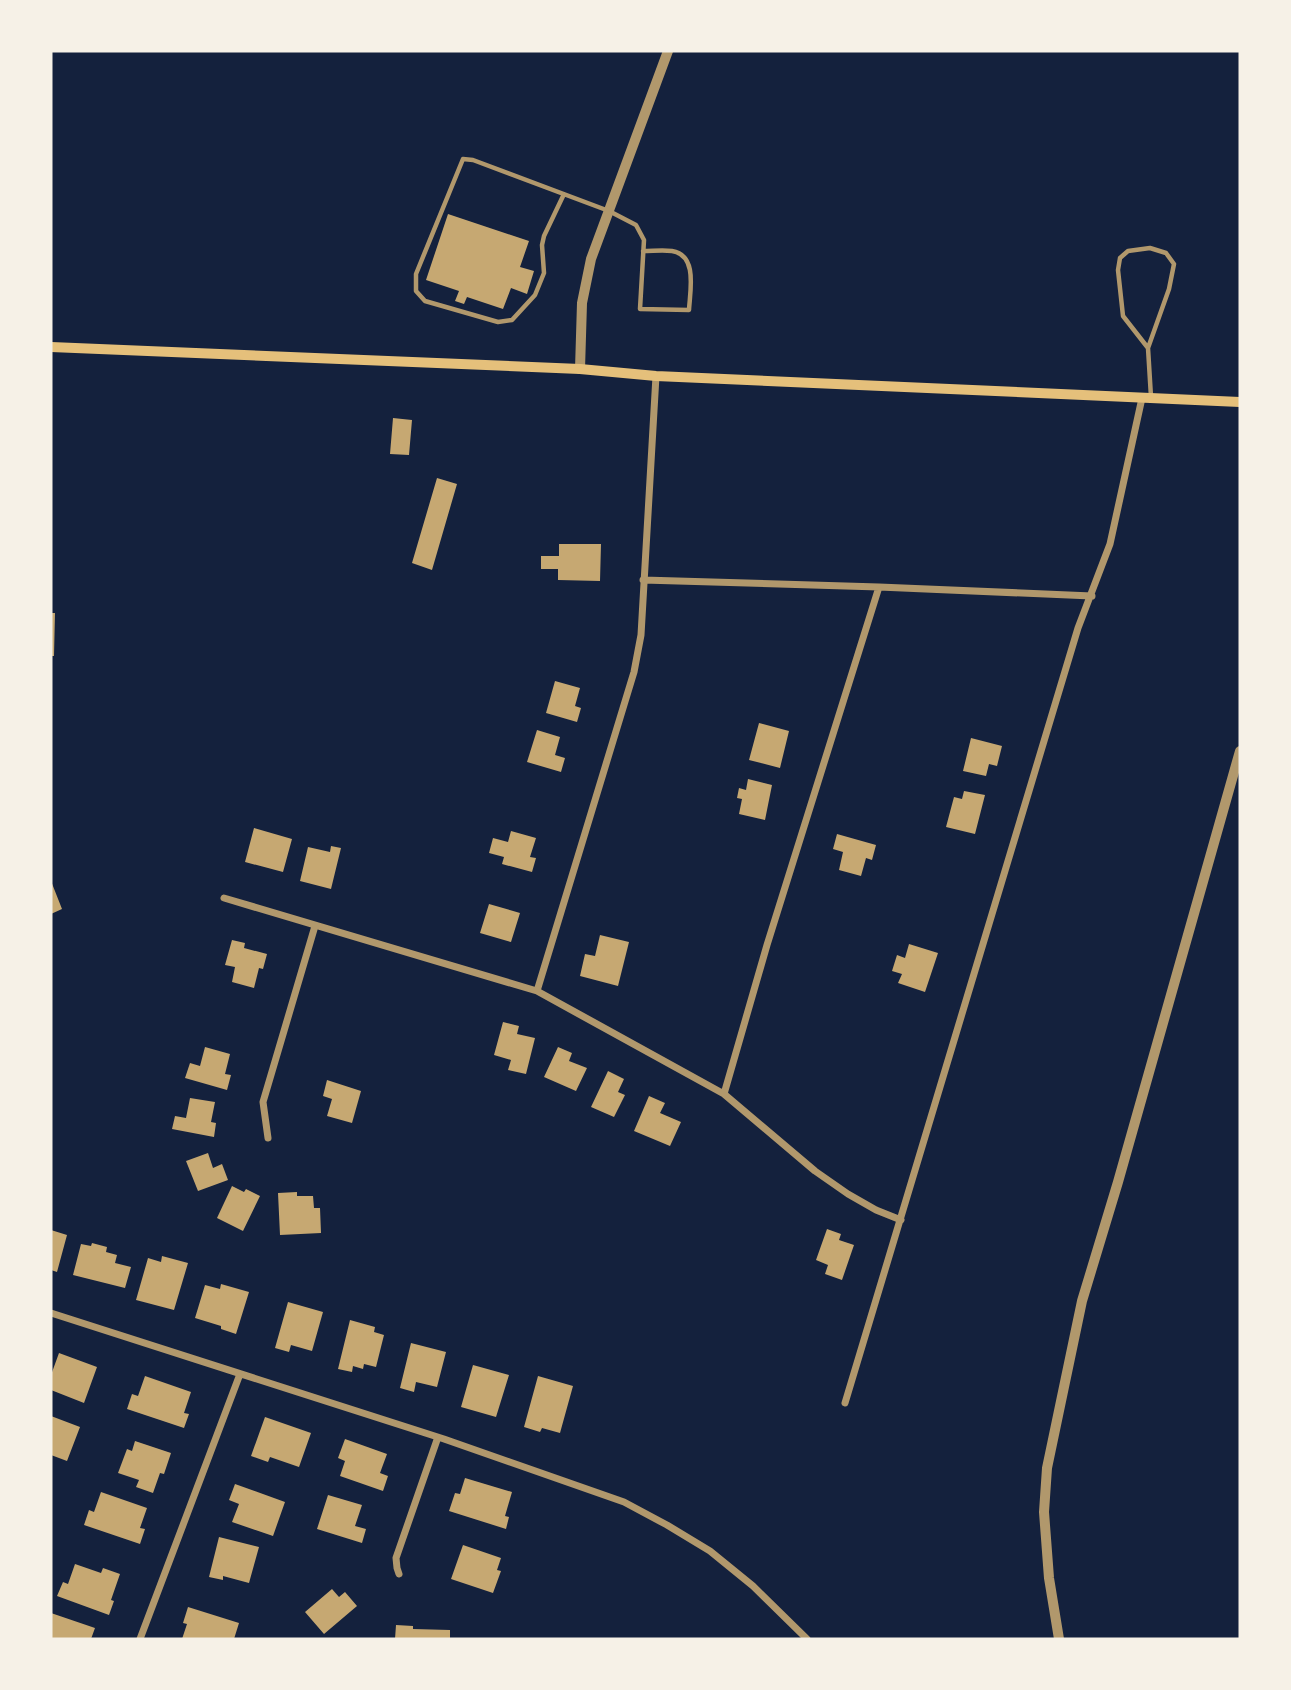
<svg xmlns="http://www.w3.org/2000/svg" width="1291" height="1690" font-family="'Varela Round',sans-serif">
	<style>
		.building { fill: #c6a872 }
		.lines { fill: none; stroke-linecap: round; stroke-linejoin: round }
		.service { stroke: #b1986c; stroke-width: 4.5 }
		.minor { stroke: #b1986c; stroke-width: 7 }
		.tertiary { stroke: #b1986c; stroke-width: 10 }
		.secondary { stroke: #e5c07b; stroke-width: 10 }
	</style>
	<rect width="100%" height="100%" fill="#14213d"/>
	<!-- building -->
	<path class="building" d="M448,214L529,241L520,267L534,271L527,294L511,288L503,309L467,297L464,304L455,301L459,291L426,280Z
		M393,418L412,420L409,455L390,454Z
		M437,478L457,484L432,570L412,563Z
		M559,544H601L600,581L558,580V569H541V556H559Z
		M51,613H55L54,656H51Z
		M555,681L580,688L575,706L581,708L577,722L546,713Z
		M759,723L789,731L780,768L749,760Z
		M537,730L560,737L555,755L565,758L561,772L527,762Z
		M971,738L1002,746L997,766L989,764L986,776L963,771Z
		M748,779L772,785L765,820L739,814L742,799L737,798L739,788L746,790Z
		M964,791L985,795L975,834L946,827L954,797L962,799Z
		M254,828L292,839L283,872L245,862Z
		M511,831L536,838L530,857L536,858L532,872L502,864L504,857L489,853L493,838L508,842Z
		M837,834L876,845L872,860L866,858L861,876L839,870L843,852L833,849Z
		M331,846L341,848L331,889L300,881L308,847L330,852Z
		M51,881L62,909L51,914Z
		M489,904L520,913L511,942L480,933Z
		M600,935L629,942L618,986L580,976L585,954L595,956Z
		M232,940L245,943L244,948L267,954L263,969L259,968L254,988L232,982L235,967L225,965Z
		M909,944L938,953L925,992L898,983L902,974L892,971L897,955L905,958Z
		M503,1022L519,1026L517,1034L535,1038L526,1074L508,1070L511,1060L494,1055Z
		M205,1047L230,1054L225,1074L231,1075L227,1090L185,1078L190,1063L200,1066Z
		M558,1047L572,1053L569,1061L587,1068L576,1091L544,1077Z
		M608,1071L624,1079L618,1092L625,1095L614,1117L591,1107Z
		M327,1080L361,1091L352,1123L327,1116L332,1099L323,1096Z
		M649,1096L665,1103L660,1113L681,1122L670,1146L634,1131Z
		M190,1098L215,1102L211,1122L216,1123L214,1137L172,1129L175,1116L186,1118Z
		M208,1153L213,1168L222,1164L228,1180L198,1191L186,1161Z
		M232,1186L244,1192L246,1189L260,1196L243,1231L217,1218Z
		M297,1192V1196H313L314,1208H320L321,1233L280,1235L278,1193Z
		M827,1229L841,1234L839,1240L854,1245L842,1280L825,1274L828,1265L816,1260Z
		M51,1230L67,1235L57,1272L51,1270Z
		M92,1243L107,1247L106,1252L117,1255L115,1263L131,1267L125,1288L73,1275L81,1244L91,1246Z
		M162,1256L188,1263L174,1310L136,1300L148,1258L161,1262Z
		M221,1284L249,1292L236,1334L221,1329V1326L195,1318L205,1285L220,1289Z
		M288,1302L323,1312L312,1351L291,1345L289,1352L275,1348Z
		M350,1320L375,1327L374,1332L384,1335L376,1367L364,1364L363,1369L353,1366L352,1372L338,1369Z
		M411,1343L446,1352L437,1387L416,1382L414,1392L400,1388Z
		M59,1353L97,1367L84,1403L51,1390V1375Z
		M473,1365L509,1375L496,1417L461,1407Z
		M145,1376L191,1392L184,1413L189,1414L184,1428L127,1409L132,1394L138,1396Z
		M538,1376L573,1386L560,1433L542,1428L540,1432L524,1427Z
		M51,1416L80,1427L67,1461L51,1455Z
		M265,1417L311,1433L299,1467L270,1457L268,1462L251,1456Z
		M345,1439L387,1454L380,1473L388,1476L383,1491L340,1476L345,1461L338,1458Z
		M135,1441L171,1453L164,1474L160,1473L153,1493L136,1487L139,1480L118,1473L127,1449L132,1451Z
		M465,1478L512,1492L505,1516L509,1517L506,1529L449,1511L455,1493L460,1494Z
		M235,1484L285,1502L273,1536L232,1522L239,1504L229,1500Z
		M101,1492L147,1508L140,1528L145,1529L140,1544L84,1525L89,1510L94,1512Z
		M328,1495L362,1505L355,1526L366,1529L362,1543L317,1529Z
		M219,1537L259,1547L249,1583L223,1576V1580L209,1577Z
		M463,1545L501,1558L497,1570L501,1571L493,1593L451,1579Z
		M75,1564L101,1573L103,1568L120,1574L111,1600L114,1601L109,1615L57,1596L63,1582L68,1584Z
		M332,1589L339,1597L345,1592L357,1606L324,1634L305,1612Z
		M188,1607L239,1623L234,1639H182L187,1624L183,1623Z
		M51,1613L95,1628L91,1639H51Z
		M396,1625L413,1626V1629L450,1630V1639H395Z"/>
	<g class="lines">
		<!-- service -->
		<path class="service" d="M564,194L544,236L542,245L544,273L535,295L512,320L498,322L425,301L416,291V274L463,159L473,160L609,211L636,225L644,240L640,309L689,310C690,291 698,255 672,251C663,250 653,251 643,251
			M1148,348L1123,316L1118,270L1120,258L1128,251L1150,248L1166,253L1174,264L1169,289L1148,348L1151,397"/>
		<!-- minor -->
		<path class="minor" d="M643,580L879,587L1092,596
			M224,898L537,991L724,1094L815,1171L848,1194L876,1210L901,1220
			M537,991L634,672L641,635L656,376
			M724,1094L767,945L879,587
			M268,1138L263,1102L315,926
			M51,1313L444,1439L624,1502L667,1525L710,1551L753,1586L807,1639
			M845,1403L1078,628L1110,544L1142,398
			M399,1574L397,1568L396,1558L438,1437
			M140,1639L240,1374"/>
		<!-- tertiary -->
		<path class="tertiary" d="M580,369L582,303L591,259L668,51
			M1059,1639L1049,1578L1044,1512L1047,1468L1082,1301L1118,1182L1240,751"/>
		<!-- secondary -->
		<path class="secondary" d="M51,347L580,369L656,376L1240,402"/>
	</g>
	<!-- border -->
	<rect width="1291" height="1690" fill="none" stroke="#f6f1e7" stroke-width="105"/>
</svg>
